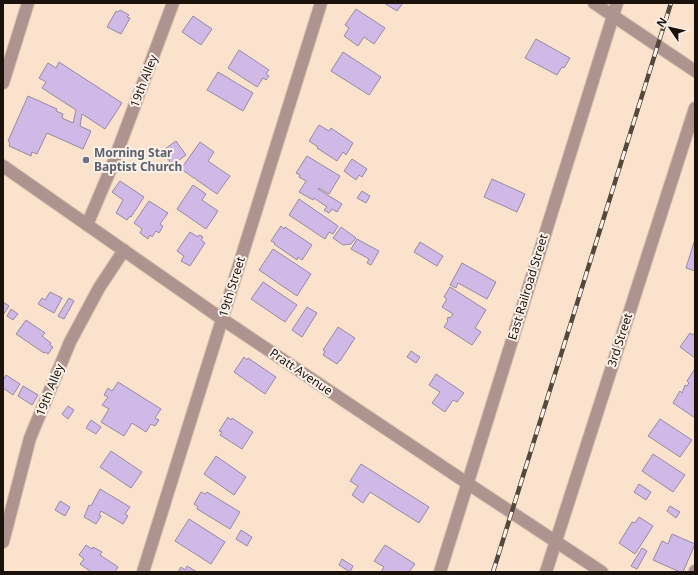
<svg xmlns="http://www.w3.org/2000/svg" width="698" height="575" font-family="'Noto Sans',sans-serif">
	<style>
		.building { fill: #d0b9e7; stroke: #968aa3 }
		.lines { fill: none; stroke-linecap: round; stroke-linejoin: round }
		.minor-casing { stroke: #d6c1ae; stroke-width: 14 }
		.minor { stroke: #ad948e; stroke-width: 12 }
		.rail-casing { stroke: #54483d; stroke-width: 4.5 }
		.rail { stroke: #fcf2ea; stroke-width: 3; stroke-dasharray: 9; stroke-linecap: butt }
		.worship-dot { fill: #6b7280; stroke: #fcf2ea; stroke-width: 1.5 }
		.labels { text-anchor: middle; stroke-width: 4; stroke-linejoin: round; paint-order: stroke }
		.street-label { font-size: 12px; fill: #1a120b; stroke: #fcf2ea }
		.worship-label { font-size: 12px; font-weight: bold; fill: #5b616d; stroke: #fcf2ea; text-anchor: start }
	</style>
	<rect width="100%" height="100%" fill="#fae2cd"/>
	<!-- building -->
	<path class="building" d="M384,3H403L397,11Z
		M356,9L385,28L374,44L364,37L358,46L344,36L349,28L345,25Z
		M120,10L129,15L127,17L130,18L121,34L107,27L116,11L118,12Z
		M193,16L212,29L201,45L182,32Z
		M536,39L570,58L564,68L562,67L557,75L525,58Z
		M239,50L269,70L266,74L269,76L266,80L263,78L257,87L228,68Z
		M343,52L381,77L369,95L331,71Z
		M59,62L122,103L105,129L82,114L80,126L91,131L83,149L47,133L37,154L32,152L31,156L9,146L10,143L8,141L28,96L57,109L56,111L63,114L62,118L73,123L76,110L42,88L46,82L39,78L48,63L56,68Z
		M218,72L253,93L243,111L207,90Z
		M319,125L329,131L331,128L353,143L346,155L343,152L337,161L317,148L318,147L309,141Z
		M176,141L186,155L172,165L162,151Z
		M200,142L214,152L208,161L230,176L217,194L181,169Z
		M307,156L340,176L329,194L319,188L318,189L342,204L337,212L332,209L329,213L324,210L327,207L314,198L313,200L299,192L306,181L299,177L300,175L296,173Z
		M352,159L367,169L362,177L359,175L356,180L344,171Z
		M492,179L525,194L517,212L484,197Z
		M120,181L144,197L131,217L130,216L127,220L116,213L123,200L112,192Z
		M193,185L206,194L202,200L218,211L206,229L177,209Z
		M362,191L370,196L366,203L357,198Z
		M299,199L338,226L333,234L329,232L325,239L289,215Z
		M149,201L168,213L160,224L163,226L159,233L156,231L152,237L150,235L148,239L140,233L142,229L134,223Z
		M281,226L284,229L285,227L312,245L302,260L298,257L297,260L274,244L275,243L271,241Z
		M341,227L356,238L351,244L343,245L333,238Z
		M190,232L198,237L199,235L203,237L201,240L205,243L190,266L181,261L184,256L177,251Z
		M357,239L379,251L371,265L367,263L369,259L351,249Z
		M695,239V271L686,268Z
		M420,242L443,256L437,266L414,252Z
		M273,249L311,274L297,296L259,270Z
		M462,263L496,282L487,299L458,283L456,288L450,285Z
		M263,282L297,305L285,322L251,299Z
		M450,287L486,310L475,328L481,332L472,345L444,327L448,321L447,320L448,317L450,318L453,314L442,307L447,299L444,297Z
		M50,292L62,298L54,313L38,304L42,298L45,300Z
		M69,298L74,301L64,319L58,316Z
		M3,302L9,306L3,315Z
		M307,307L317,313L302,337L292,330Z
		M11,309L18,314L13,320L7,316Z
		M26,320L45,333L42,336L51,343L50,345L53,347L48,354L45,352L44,353L16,334Z
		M338,327L355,338L340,361H339L337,364L323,355L325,351L323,350Z
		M695,332V358L680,347L690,333L693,335Z
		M411,351L420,357L416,363L407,357Z
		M244,357L247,360L248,358L276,377L265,394L234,372Z
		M694,370L695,371V418L673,403L680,391L682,393L685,385L687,386L689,383L687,381Z
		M436,374L464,393L457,402L453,400L445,412L432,403L440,392L429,385Z
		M6,375L20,384L13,395L3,388V380Z
		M118,382L161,409L155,418L159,420L155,426L151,424L146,432L132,423L124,436L101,422L109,409L102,405L108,397L104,395L108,388L112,391Z
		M23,386L38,395L32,405L18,396Z
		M68,406L74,410L68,419L62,414Z
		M228,417L231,420L232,418L253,432L242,449L220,435L222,432L219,431Z
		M660,419L692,440L680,457L648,436Z
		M91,420L101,427L96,434L86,428Z
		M111,451L142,472L131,488L100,467Z
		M653,454L685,475L673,492L642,471Z
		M216,456L246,477L234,495L204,474Z
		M361,464L429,507L419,523L370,492L363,503L352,495L358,486L350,481Z
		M639,484L651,492L646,500L634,492Z
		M100,489L130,507L125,514L128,516L123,524L101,511L99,515L101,516L96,524L84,517L89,505L91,506Z
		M201,492L205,494L207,492L240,512L230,529L197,509L198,507L194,504Z
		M60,501L70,507L65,516L55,510Z
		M670,506L680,512L676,518L667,511Z
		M639,517L653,526L635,554L619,543L632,522L635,523Z
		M189,519L225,542L211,564L175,541Z
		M241,530L252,537L247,546L236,539Z
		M672,534L695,544L683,572H680L653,560L662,541L668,544Z
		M86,545L92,549L93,547L102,552L100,555L118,567L115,572H91L80,564L84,559L79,555Z
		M385,545L415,564L409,572H381L384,567L374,561Z
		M642,548L647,551L637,569L631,566Z
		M342,559L353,566L350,572L339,565Z
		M187,566L197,572H178L181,567L185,570Z"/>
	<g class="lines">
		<defs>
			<path id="minor" d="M594,3L695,71
				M3,83L28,3
				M3,166L222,319L467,483L602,572
				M87,225L112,166L173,3
				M3,542L30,438L70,342L99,288L124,250
				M143,572L321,3
				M440,572L617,3
				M546,572L695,108
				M695,572V571"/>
		</defs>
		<!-- minor casing -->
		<use href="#minor" class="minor-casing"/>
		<!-- minor -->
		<use href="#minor" class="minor"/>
		<defs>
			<path id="rail" d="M493,572L671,3"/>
		</defs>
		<!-- rail casing -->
		<use href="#rail" class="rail-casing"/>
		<!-- rail -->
		<use href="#rail" class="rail"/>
	</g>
	<!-- markers -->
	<circle class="worship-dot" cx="86" cy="160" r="4"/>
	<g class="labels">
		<!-- street labels -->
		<g class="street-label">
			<text transform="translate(144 81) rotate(-69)" y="4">19th Alley</text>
			<text transform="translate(232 287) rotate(-73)" y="4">19th Street</text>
			<text transform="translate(528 287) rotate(-73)" y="4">East Railroad Street</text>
			<text transform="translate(620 340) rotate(-72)" y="4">3rd Street</text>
			<text transform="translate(301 372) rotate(34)" y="4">Pratt Avenue</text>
			<text transform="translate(50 390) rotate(-68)" y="4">19th Alley</text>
		</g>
		<!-- worship labels -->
		<g class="worship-label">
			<text x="94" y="157">Morning Star<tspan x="94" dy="14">Baptist Church</tspan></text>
		</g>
	</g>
	<!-- border -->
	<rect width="698" height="575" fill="none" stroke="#1a120b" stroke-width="8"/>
	<!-- north arrow -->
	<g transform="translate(670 28) rotate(304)" stroke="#fcf2ea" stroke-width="3" paint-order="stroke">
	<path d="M0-3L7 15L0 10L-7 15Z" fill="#1a120b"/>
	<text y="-6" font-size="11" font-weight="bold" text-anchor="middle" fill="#1a120b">N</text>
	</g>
</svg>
